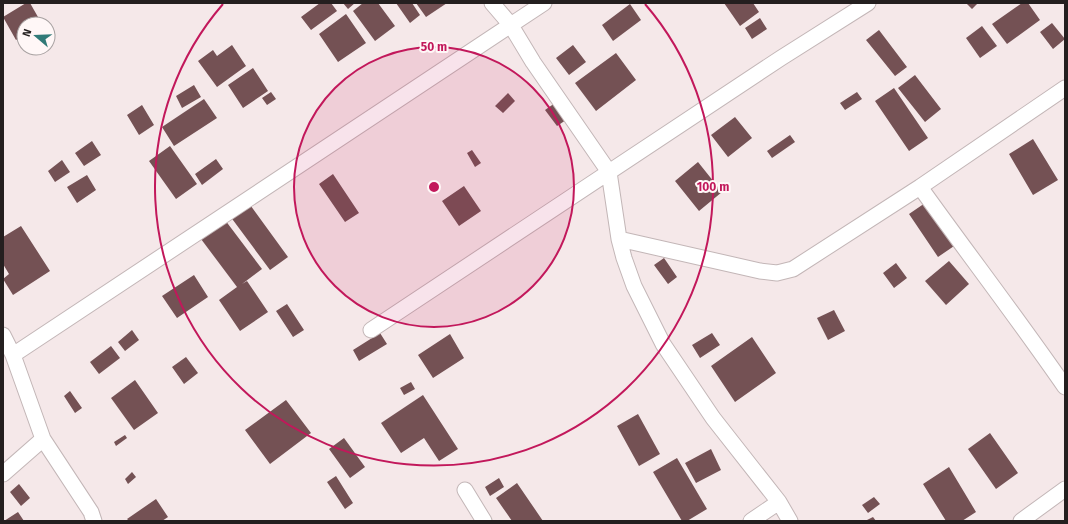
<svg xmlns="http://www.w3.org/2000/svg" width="1068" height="524" font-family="'Fira Sans',sans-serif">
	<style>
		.building { fill: #745154 }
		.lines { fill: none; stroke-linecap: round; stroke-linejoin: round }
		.minor-casing { stroke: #c3b6b7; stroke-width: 17 }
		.minor { stroke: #fff; stroke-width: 15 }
		.ring { fill: none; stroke: #c2185b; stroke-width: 2 }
		.centre { fill: #c2185b; stroke: #fff7f7; stroke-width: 2 }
		.ring-label { font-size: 12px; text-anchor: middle; font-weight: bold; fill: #c2185b; stroke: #fff7f7; stroke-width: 4; stroke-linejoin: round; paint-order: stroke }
	</style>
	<rect width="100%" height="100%" fill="#f5e8e9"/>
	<!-- building -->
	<path class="building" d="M26,3H30L42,24H24V35L16,40L3,17Z
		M320,3H331L337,11L311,30L301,17Z
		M343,3H355L348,9Z
		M363,3H378L395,26L375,41L353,11Z
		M396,3H412L420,15L410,23Z
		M416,3H447L426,17Z
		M724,3H753L759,12L740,26Z
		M966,3H978L972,9Z
		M1022,3H1028L1040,20L1007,44L992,24Z
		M630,4L641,20L613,41L602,25Z
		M346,14L366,43L338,62L319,34Z
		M760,18L767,29L752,39L745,28Z
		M1052,23L1065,39L1053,49L1040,32Z
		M982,26L997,46L980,58L966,38Z
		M879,30L907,67L895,76L866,40Z
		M232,45L246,66L217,87L198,61L213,50L217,56Z
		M573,45L586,62L569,75L556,58Z
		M616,53L636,80L596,111L575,83Z
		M253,68L268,91L243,108L228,85Z
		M915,75L941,109L925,122L898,88Z
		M194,85L201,97L182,108L176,96Z
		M894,88L928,138L909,151L875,101Z
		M271,92L276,99L267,105L262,98Z
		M857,92L862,99L845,110L840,103Z
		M508,93L515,101L503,113L495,106Z
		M204,99L217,118L174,146L162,127Z
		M555,103L566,120L557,126L545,110Z
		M142,105L154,125L139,135L127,115Z
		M735,117L752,138L728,157L711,135Z
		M790,135L795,142L772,158L767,151Z
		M1033,139L1058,180L1033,195L1009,154Z
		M92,141L101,155L84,166L75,153Z
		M170,146L197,184L176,199L149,161Z
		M472,150L481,163L475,167L467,153Z
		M216,159L223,169L202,185L195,174Z
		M62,160L70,172L55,182L48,171Z
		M698,162L722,192L699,211L675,181Z
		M333,174L359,213L345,222L319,184Z
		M87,175L96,190L77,203L67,187Z
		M464,186L481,211L459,226L442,201Z
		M928,201L957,244L938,257L909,214Z
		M248,202L288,257L270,270L230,216Z
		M222,216L262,269L242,284L247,281L268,312L240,331L219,300L237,287L198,235Z
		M21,226L50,271L13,295L3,279L9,274L3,264V237Z
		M664,258L677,277L668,284L654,265Z
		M949,261L969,284L946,305L925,281Z
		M896,263L907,278L894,288L883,273Z
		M194,275L208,297L177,318L162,296Z
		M287,304L304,330L293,337L276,311Z
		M834,310L845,331L828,340L817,318Z
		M132,330L139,340L125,351L118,342Z
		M380,333L387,344L359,361L353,350Z
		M712,333L720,345L700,358L692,345Z
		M450,334L464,358L433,378L418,355Z
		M752,337L776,373L735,402L711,366Z
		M111,346L120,358L99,374L90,362Z
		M186,357L198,373L184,384L172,367Z
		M135,380L158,413L134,430L111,398Z
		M411,382L415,389L404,395L400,388Z
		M70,391L82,408L75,413L64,396Z
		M423,395L458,449L439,461L424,438L401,453L381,423Z
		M286,400L311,433L270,464L245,430Z
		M638,414L660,454L639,466L617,426Z
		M990,433L1018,473L996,489L968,449Z
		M125,435L127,438L116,446L114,442Z
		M344,438L365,467L350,478L329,449Z
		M711,449L721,470L696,483L685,463Z
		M677,458L707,509L687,521H682L653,472Z
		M949,467L976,512L962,521H946L923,484Z
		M132,472L136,477L128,484L125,479Z
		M336,476L353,503L345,509L327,482Z
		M499,478L504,487L490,496L485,487Z
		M517,483L543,521H512L496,498Z
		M19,484L30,498L21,506L10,492Z
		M874,497L880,504L868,513L862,505Z
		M156,499L168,517L162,521H129L127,519Z
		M18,512L24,521H4Z
		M873,517L876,521H865Z"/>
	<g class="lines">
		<defs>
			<path id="minor" d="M492,3L510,24L533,62L609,172L619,239L624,258L634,286L663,344L713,418L779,502L790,521
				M920,187C968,254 1018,319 1065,387
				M619,239L760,271L777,273L793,269L920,187L1065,88
				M371,330L781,58L868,3
				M3,335L13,355L43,439L91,512L94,521
				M13,355L544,3
				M3,474L43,439
				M465,490L484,521
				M751,521L779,502
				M1021,521L1065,489"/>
		</defs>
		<!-- minor casing -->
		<use href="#minor" class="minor-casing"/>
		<!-- minor -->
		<use href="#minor" class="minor"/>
	</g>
	<!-- distance rings -->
	<circle cx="434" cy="187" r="140" fill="#c2185b" fill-opacity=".12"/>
	<g class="ring">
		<circle cx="434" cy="187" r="140"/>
		<path d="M645 4A279 279 0 1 1 223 4"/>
	</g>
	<circle cx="434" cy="187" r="6" class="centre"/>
	<g class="ring-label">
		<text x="434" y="51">50 m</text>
		<text x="713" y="191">100 m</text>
	</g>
	<!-- border -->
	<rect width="1068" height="524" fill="none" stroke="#241f1f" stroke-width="8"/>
	<!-- north arrow -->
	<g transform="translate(36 36) rotate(289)"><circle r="19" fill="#fff7f7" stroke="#a7a1a1"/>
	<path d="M0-3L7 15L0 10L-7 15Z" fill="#317a78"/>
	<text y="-6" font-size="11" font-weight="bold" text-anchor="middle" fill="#241f1f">N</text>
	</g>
</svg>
